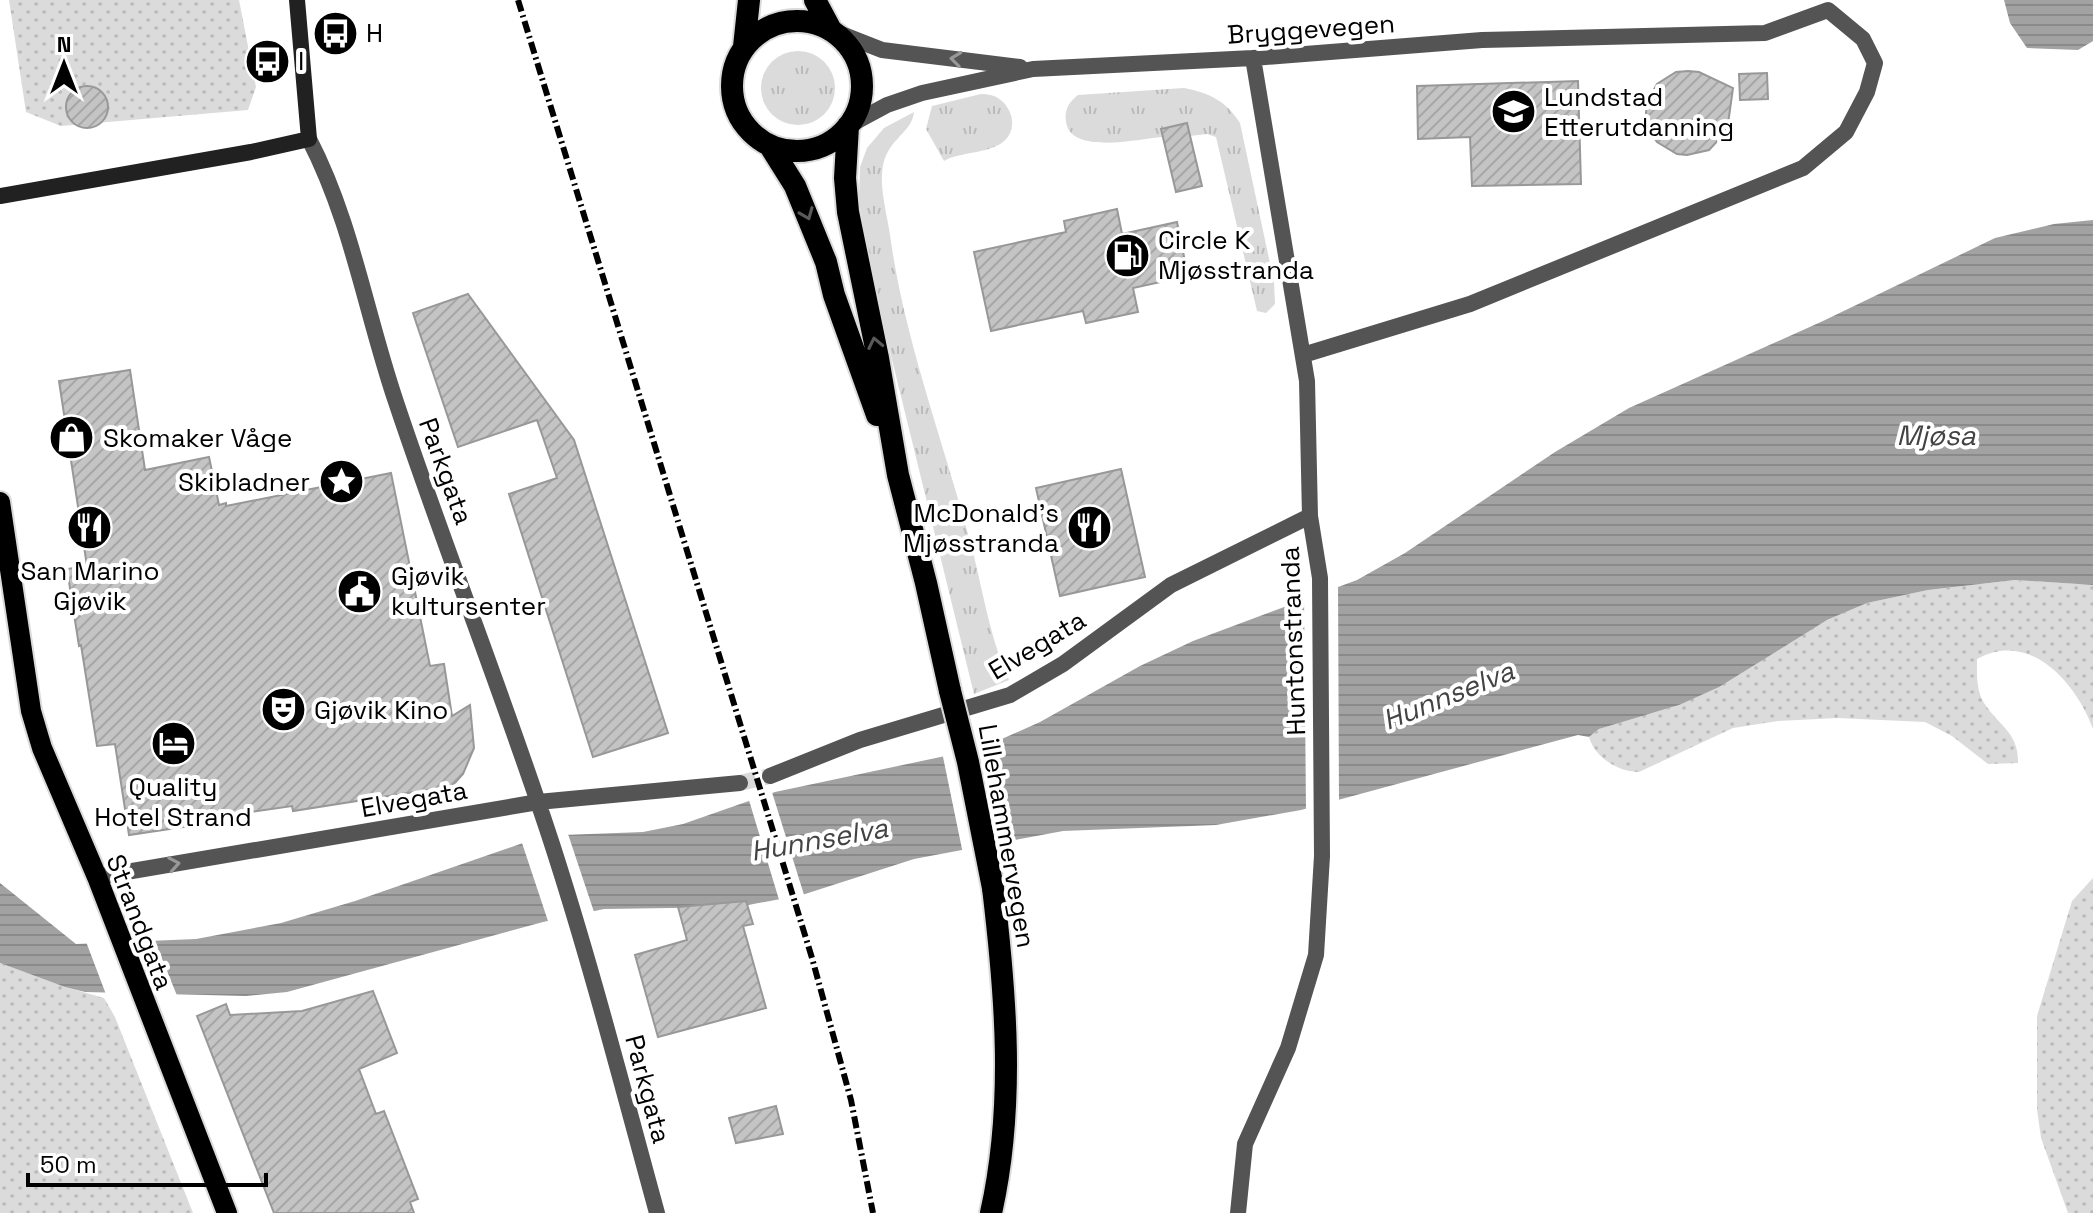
<svg xmlns="http://www.w3.org/2000/svg" width="2093" height="1213" font-family="'Space Grotesk',sans-serif">
	<style>
		.grass { fill: url(#grass-tufts) }
		.park { fill: url(#park-dots) }
		.water { fill: url(#water-rules) }
		.pier { fill: #fff }
		.building { fill: url(#building-hatch); stroke: #989898; stroke-width: 2 }
		.lines { fill: none; stroke-linecap: round; stroke-linejoin: round }
		.minor-tunnel { stroke: #d9d9d9; stroke-width: 16; stroke-dasharray: 16 8; stroke-linecap: butt }
		.primary-casing { stroke: #dbdbdb; stroke-width: 24 }
		.trunk-casing { stroke: #dbdbdb; stroke-width: 26 }
		.minor { stroke: #545454; stroke-width: 16 }
		.secondary { stroke: #212121; stroke-width: 16 }
		.primary { stroke: #000; stroke-width: 20 }
		.trunk { stroke: #000; stroke-width: 22 }
		.rail { stroke: #000; stroke-width: 6; stroke-dasharray: 12 4 2 4; stroke-linecap: butt }
		.trunk-bridge-casing { stroke: #dbdbdb; stroke-width: 26; stroke-linecap: butt }
		.trunk-bridge { stroke: #000; stroke-width: 22 }
		.oneway { stroke: #989898 }
		.oneway2 { stroke: #595959 }
		.labels { text-anchor: middle; stroke-width: 8; stroke-linejoin: round; paint-order: stroke }
		.street-label { font-size: 26px; fill: #000; stroke: #fff }
		.poi-label { font-size: 26px; fill: #000; stroke: #fff; text-anchor: start }
		.water-label { font-size: 28px; font-style: italic; fill: #434343; stroke: #fff }
	</style>
	<defs>
		<pattern id="grass-tufts" width="24" height="20" patternUnits="userSpaceOnUse" patternTransform="scale(2)"><rect width="24" height="20" fill="#dbdbdb"/><path d="M3 7l-1-3M5 7V3M7 7l1-3M15 17l-1-3M17 17v-4M19 17l1-3" fill="none" stroke="#bababa"/></pattern>
		<pattern id="park-dots" width="8" height="8" patternUnits="userSpaceOnUse" patternTransform="scale(2)"><rect width="8" height="8" fill="#dbdbdb"/><path d="M2 2h.1M6 6h.1" fill="none" stroke="#bababa" stroke-width="1.8" stroke-linecap="round"/></pattern>
		<pattern id="water-rules" width="6" height="5" patternUnits="userSpaceOnUse" patternTransform="scale(2)"><rect width="6" height="5" fill="#a2a2a2"/><path d="M0 2.5h6" fill="none" stroke="#8a8a8a"/></pattern>
		<pattern id="building-hatch" width="6" height="6" patternUnits="userSpaceOnUse" patternTransform="scale(2)"><rect width="6" height="6" fill="#c4c4c4"/><path d="M-1 1l2-2M0 6l6-6M5 7l2-2" fill="none" stroke="#a7a7a7"/></pattern>
	</defs>
	<rect width="100%" height="100%" fill="#fff"/>
	<!-- grass -->
	<path class="grass" d="M761 88a37 37 0 1 1 74 0a37 37 0 1 1-74 0Z
		M1184,88C1210,93 1226,101 1240,123L1274,282L1275,304L1266,313L1257,311L1216,137L1207,134L1190,136L1187,123L1161,129L1162,137C1138,139 1071,155 1066,122C1064,110 1069,102 1078,95Z
		M981,94C990,94 997,96 1003,102C1009,108 1013,117 1012,125C1009,156 964,149 944,161L926,129L932,106Z
		M914,112C912,135 883,139 882,175C881,194 887,215 890,235C904,337 941,435 968,534C982,582 988,634 1009,680L974,694L871,274L859,199L860,167L867,148L884,128Z"/>
	<!-- park -->
	<path class="park" d="M9,0H239L256,87L248,110L61,126L26,112Z
		M2015,580L2093,585V729C2077,684 2030,629 1977,659C1977,674 1976,690 1984,703C1999,726 2019,733 2018,763L1988,764L1952,736L1925,722L1837,718L1778,721L1733,728L1639,772C1619,772 1595,758 1589,737L1599,729L1679,705L1827,620L1867,603L1928,590Z
		M2093,878V1213H2068L2041,1138L2037,1109V1016L2072,901Z
		M0,963L65,987L104,998L115,1017L193,1213H0Z"/>
	<!-- water -->
	<path class="water" d="M2004,0H2093V41L2078,50L2027,48L2010,23Z
		M2093,220V585L2015,580L1928,590L1867,603L1827,620L1719,687L1679,705L1599,729L1589,737L1578,735L1301,810L1216,825L1063,831L914,859L802,895L737,907L604,909L543,922L287,992L246,996L85,992L65,987L0,963V883L76,944L196,939L281,923L355,901L523,843L563,835L643,832L683,824L775,792L950,755L1004,738L1040,722L1140,666L1193,641L1357,580L1405,553L1555,452L1629,408L1823,321L1995,238L2054,224Z"/>
	<!-- pier -->
	<path class="pier" d="M1338,583L1339,805L1306,810L1304,595Z
		M985,740L1006,846L963,854L942,752Z
		M771,789L805,898L780,903L748,797Z
		M567,831L595,915L549,924L521,840Z
		M153,937L178,998L107,997L85,939Z"/>
	<!-- building -->
	<path class="building" d="M1688,71L1699,72L1733,88L1728,124L1723,135L1709,150L1687,155L1677,154L1657,142L1651,133L1646,113L1647,102L1657,84L1676,72Z
		M1767,73L1768,99L1740,100L1739,74Z
		M1578,81L1581,184L1472,186L1470,137L1418,139L1417,86Z
		M66 107a21 21 0 1 1 42 0a21 21 0 1 1-42 0Z
		M1187,123L1202,186L1176,192L1161,129Z
		M1117,209L1122,234L1177,222L1188,276L1133,288L1138,312L1086,323L1083,311L991,331L974,252L1066,232L1064,221Z
		M468,294L574,440L668,733L593,757L509,494L557,478L537,420L458,447L413,313Z
		M130,370L145,470L209,457L219,505L226,503V506L391,473L430,666L444,664L452,716L470,705L474,748L463,774L452,786L293,811L292,806L243,813L244,818L129,835L115,744L97,746L81,645L79,646L67,569L87,566L59,381Z
		M1121,469L1145,577L1060,596L1036,488Z
		M746,901L753,924L743,926L766,1008L658,1037L635,955L687,940L678,907Z
		M373,991L397,1053L359,1069L376,1114L384,1111L418,1199L410,1202L414,1213H274L197,1016L226,1004L230,1015L302,1011Z
		M776,1106L783,1134L736,1143L729,1118Z"/>
	<g class="lines">
		<!-- minor-tunnel -->
		<path class="minor-tunnel" d="M740,783L770,776"/>
		<defs>
			<path id="primary" d="M0,502L31,711L42,748L97,877L227,1213"/>
			<path id="trunk" d="M815,0L831,30
				M732 86a65 65 0 1 1 130 0a65 65 0 1 1-130 0Z
				M744,47L749,0
				M848,126L845,178L848,212L878,358L898,475L926,583L950,691
				M770,146L795,186L826,262L834,295L877,415
				M991,1213C1015,1106 1006,996 993,888"/>
		</defs>
		<!-- primary casing -->
		<use href="#primary" class="primary-casing"/>
		<!-- trunk casing -->
		<use href="#trunk" class="trunk-casing"/>
		<!-- minor -->
		<path class="minor" d="M831,30L882,50L1020,67
			M848,126L887,105L922,93L1033,69L1253,58L1482,40L1765,33L1828,10L1863,39L1875,63L1867,92L1846,132L1803,168L1470,304L1303,355
			M309,139C352,222 366,314 396,402C445,549 503,694 551,841C591,964 623,1089 657,1213
			M770,776L860,740L1010,695L1063,664L1171,585L1310,516
			M97,877L538,802L740,783
			M1238,1213L1245,1144L1288,1048L1316,955L1322,856L1320,578L1310,516L1307,381L1253,58"/>
		<!-- secondary -->
		<path class="secondary" d="M0,196L251,152L309,139L297,0"/>
		<!-- primary -->
		<use href="#primary" class="primary"/>
		<!-- trunk -->
		<use href="#trunk" class="trunk"/>
		<!-- rail -->
		<path class="rail" d="M518,0L812,958L851,1100L873,1213"/>
		<defs>
			<path id="trunk-bridge" d="M950,691L968,762L993,888"/>
		</defs>
		<!-- trunk-bridge casing -->
		<use href="#trunk-bridge" class="trunk-bridge-casing"/>
		<!-- trunk-bridge -->
		<use href="#trunk-bridge" class="trunk-bridge"/>
	</g>
	<!-- one-way arrows -->
	<defs><path id="oneway-chevron" d="M-2-3.5L2.5 0L-2 3.5" fill="none" stroke-width="1.6" stroke-linecap="round" stroke-linejoin="round" transform="scale(2)"/></defs>
	<g class="oneway">
		<use href="#oneway-chevron" transform="translate(956 59) rotate(-173)"/>
		<use href="#oneway-chevron" transform="translate(174 864) rotate(-10)"/>
	</g>
	<g class="oneway2">
		<use href="#oneway-chevron" transform="translate(807 214) rotate(68)"/>
		<use href="#oneway-chevron" transform="translate(875 343) rotate(-102)"/>
	</g>
	<!-- icons -->
	<defs>
		<symbol id="bus-disc" viewBox="-11 -11 22 22"><circle r="9.5" fill="#000" stroke="#fff"/><path d="M-5-6H5V4H4V6H2V4H-2V6H-4V4H-5ZM-3.5-4V0h7V-4ZM-3.5 1.2v1.5H-2V1.2ZM2 1.2v1.5H3.5V1.2Z" fill="#fff"/></symbol>
		<symbol id="school-disc" viewBox="-11 -11 22 22"><circle r="9.5" fill="#000" stroke="#fff"/><path d="M0-5L7-2L0 1L-7-2ZM-4 1L0 2.5L4 1V4Q0 6-4 4Z" fill="#fff"/></symbol>
		<symbol id="fuel-disc" viewBox="-11 -11 22 22"><circle r="9.5" fill="#000" stroke="#fff"/><path d="M-5.5-6h7V0h2V4h1.3V-2.5L3-4.5l.8-.8L6-3V5H2.5V1h-1V6h-7ZM-4.2-4.7v3.2H.2V-4.7Z" fill="#fff"/></symbol>
		<symbol id="shop-disc" viewBox="-11 -11 22 22"><circle r="9.5" fill="#000" stroke="#fff"/><path d="M-5-2.5h2.3a2.7 3.5 0 0 1 5.4 0H5L5.5 6h-11ZM-1.5-2.5h3a1.5 2.3 0 0 0-3 0Z" fill="#fff"/></symbol>
		<symbol id="sight-disc" viewBox="-11 -11 22 22"><circle r="9.5" fill="#000" stroke="#fff"/><path d="M0-6L1.8-2.2L6-1.7L2.9 1.2L3.7 5.4L0 3.3L-3.7 5.4L-2.9 1.2L-6-1.7L-1.8-2.2Z" fill="#fff"/></symbol>
		<symbol id="restaurant-disc" viewBox="-11 -11 22 22"><circle r="9.5" fill="#000" stroke="#fff"/><path d="M-5-6h1v4h1v-4h1v4h1v-4h1v5L-1.5 .5V6h-2V.5L-5-1ZM5-6V6H3V1.5H1.5Q1.5-4 5-6Z" fill="#fff"/></symbol>
		<symbol id="civic-disc" viewBox="-11 -11 22 22"><circle r="9.5" fill="#000" stroke="#fff"/><path d="M-.6-6.5H3V-4.5H.6V-3L4-1V1h2V6H-6V1h2V-1L-.6-3ZM-1.2 2.5V6h2.4V2.5Z" fill="#fff"/></symbol>
		<symbol id="theatre-disc" viewBox="-11 -11 22 22"><circle r="9.5" fill="#000" stroke="#fff"/><path d="M-5-5.5Q0-4 5-5.5V0Q5 5 0 6Q-5 5-5 0ZM-3.3-2.5H-1v1.5H-3.3ZM1-2.5H3.3v1.5H1ZM-2.8 1Q0 5.5 2.8 1Z" fill="#fff"/></symbol>
		<symbol id="hotel-disc" viewBox="-11 -11 22 22"><circle r="9.5" fill="#000" stroke="#fff"/><path d="M-6-4.5h1.5V1H6V5H4.5V3h-9V5H-6ZM-4 0a1.8 1.8 0 1 1 3.6 0ZM.5 0V-2.5h3Q6-2.5 6 0Z" fill="#fff"/></symbol>
	</defs>
	<g fill-rule="evenodd">
		<use href="#bus-disc" x="310" y="8" width="51" height="51"/>
		<use href="#bus-disc" x="242" y="36" width="51" height="51"/>
		<use href="#school-disc" x="1488" y="86" width="51" height="51"/>
		<use href="#fuel-disc" x="1102" y="230" width="51" height="51"/>
		<use href="#shop-disc" x="46" y="412" width="51" height="51"/>
		<use href="#sight-disc" x="316" y="456" width="51" height="51"/>
		<use href="#restaurant-disc" x="64" y="502" width="51" height="51"/>
		<use href="#restaurant-disc" x="1064" y="502" width="51" height="51"/>
		<use href="#civic-disc" x="334" y="566" width="51" height="51"/>
		<use href="#theatre-disc" x="258" y="684" width="51" height="51"/>
		<use href="#hotel-disc" x="148" y="718" width="51" height="51"/>
	</g>
	<g class="labels">
		<!-- street labels -->
		<g class="street-label">
			<text transform="translate(1311 29) rotate(-4)" y="9">Bryggevegen</text>
			<text transform="translate(446 471) rotate(70)" y="9">Parkgata</text>
			<text transform="translate(1293 641) rotate(-92)" y="9">Huntonstranda</text>
			<text transform="translate(1037 645) rotate(-31)" y="9">Elvegata</text>
			<text transform="translate(414 799) rotate(-10)" y="9">Elvegata</text>
			<text transform="translate(1007 836) rotate(80)" y="9">Lillehammervegen</text>
			<text transform="translate(140 922) rotate(69)" y="9">Strandgata</text>
			<text transform="translate(648 1089) rotate(75)" y="9">Parkgata</text>
		</g>
		<!-- poi labels -->
		<g class="poi-label">
			<text x="366" y="42">H</text>
			<text x="298" y="70">I</text>
			<text x="1544" y="106">Lundstad<tspan x="1544" dy="30">Etterutdanning</tspan></text>
			<text x="1158" y="249">Circle K<tspan x="1158" dy="30">Mjøsstranda</tspan></text>
			<text x="103" y="447">Skomaker Våge</text>
			<text x="310" y="491" text-anchor="end">Skibladner</text>
			<text x="1059" y="522" text-anchor="end">McDonald's<tspan x="1059" dy="30">Mjøsstranda</tspan></text>
			<text x="90" y="580" text-anchor="middle">San Marino<tspan x="90" dy="30">Gjøvik</tspan></text>
			<text x="391" y="585">Gjøvik<tspan x="391" dy="30">kultursenter</tspan></text>
			<text x="314" y="719">Gjøvik Kino</text>
			<text x="173" y="796" text-anchor="middle">Quality<tspan x="173" dy="30">Hotel Strand</tspan></text>
		</g>
		<!-- water labels -->
		<g class="water-label">
			<text x="1936" y="445">Mjøsa</text>
			<text transform="translate(1448 695) rotate(-22)" y="10">Hunnselva</text>
			<text transform="translate(819 839) rotate(-10)" y="10">Hunnselva</text>
		</g>
	</g>
	<!-- north arrow -->
	<g transform="translate(64 64)" stroke="#ffffff" stroke-width="6" paint-order="stroke">
	<path d="M0-6L14 30L0 20L-14 30Z" fill="#000000"/>
	<text y="-12" font-size="22" font-weight="bold" text-anchor="middle" fill="#000000">N</text>
	</g>
	<!-- scale -->
	<path d="M28 1173v12h238v-12" fill="none" stroke="#000000" stroke-width="4"/>
	<text x="40" y="1173" font-size="24" fill="#000000" stroke="#ffffff" stroke-width="6" paint-order="stroke">50 m</text>
</svg>
